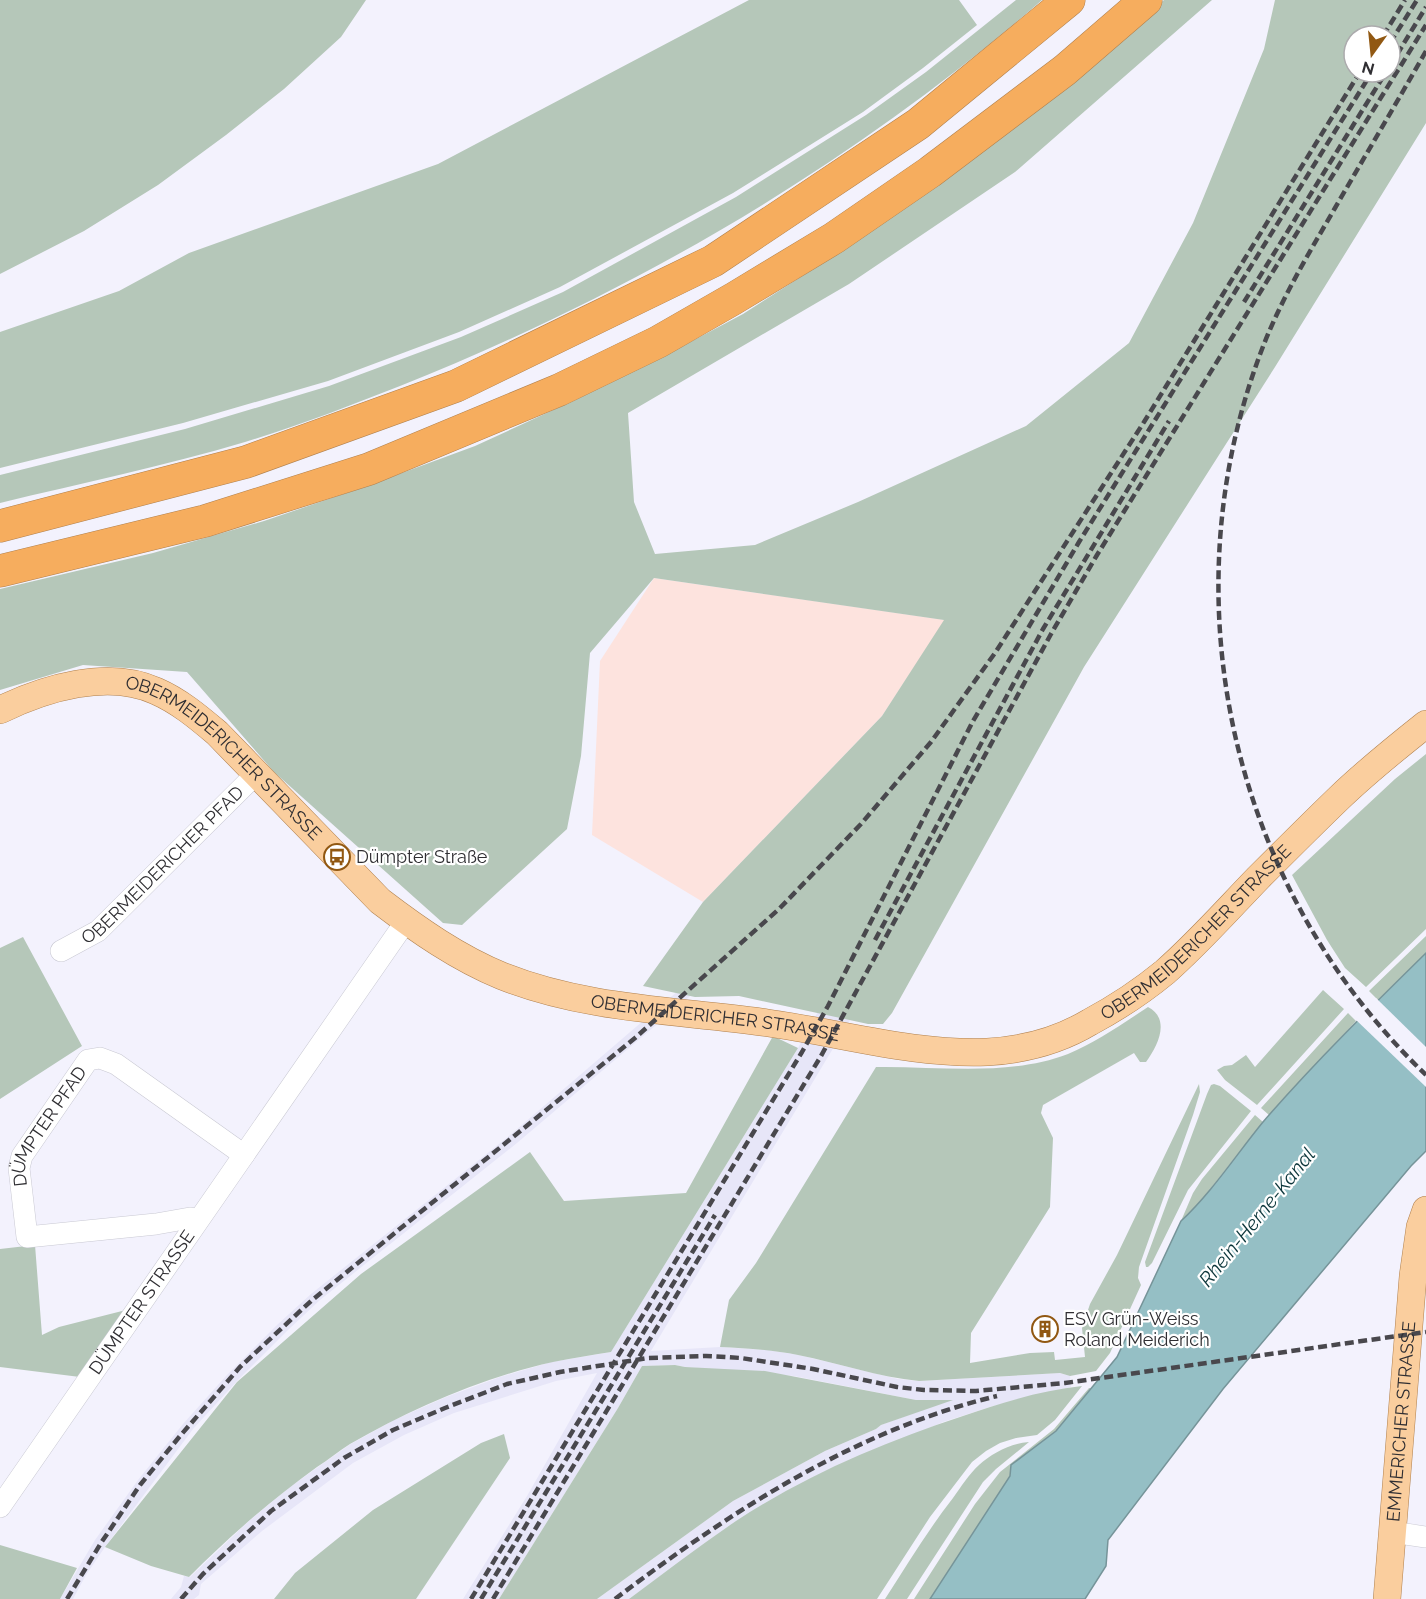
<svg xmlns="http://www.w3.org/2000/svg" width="1426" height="1599" font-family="Raleway,sans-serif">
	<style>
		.built { fill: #e7e6f8 }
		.industrial { fill: #fde3de }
		.green { fill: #b5c7b9; fill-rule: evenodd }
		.water { fill: #95bfc5; stroke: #769499; stroke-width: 1.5 }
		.pier { fill: #f3f2fd }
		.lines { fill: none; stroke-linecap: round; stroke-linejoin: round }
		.minor-casing { stroke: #c9c9d3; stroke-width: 22 }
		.major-casing { stroke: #b0814f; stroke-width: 28 }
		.highway-casing { stroke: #b0814f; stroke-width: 33 }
		.minor { stroke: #fff; stroke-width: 21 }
		.major { stroke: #face9e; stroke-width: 27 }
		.highway { stroke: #f6ad5e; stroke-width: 32 }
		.rail { stroke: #49484d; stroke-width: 4.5; stroke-dasharray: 9 4.5; stroke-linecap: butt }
		.labels { text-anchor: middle; stroke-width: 4.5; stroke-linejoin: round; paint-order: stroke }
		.street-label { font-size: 18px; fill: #2f2e32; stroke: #fff }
		.poi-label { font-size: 18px; fill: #2f2e32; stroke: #fff; text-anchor: start }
		.water-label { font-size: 20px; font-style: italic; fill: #0c363b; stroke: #fff }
	</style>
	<rect width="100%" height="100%" fill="#f3f2fd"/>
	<!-- built -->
	<path class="built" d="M1426,0V63L651,1351L720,1347L768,1350L799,1355L898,1379L919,1381L1060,1373L1070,1376L1071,1387L990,1407L943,1422L785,1492L736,1522L629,1599H597L733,1501L825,1451L876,1429L881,1425L950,1400H916L794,1376L685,1367L675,1365L642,1366L618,1408L499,1599H463L527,1496L597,1373L556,1381L454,1413L404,1435L353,1463L262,1531L201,1584L199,1595L194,1599H171L181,1587L184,1576L190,1577L250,1520L290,1487L349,1445L394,1420L446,1397L500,1377L551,1362L611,1352L798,1048L826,997L695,992L517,1143L320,1300L288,1330L239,1379L193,1429L105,1547L86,1575L73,1599H60L95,1540L138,1480L183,1424L226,1376L277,1325L311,1294L509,1136L686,984L1354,72H1390V36Z"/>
	<!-- industrial -->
	<path class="industrial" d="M654,578L945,620L882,716L703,902L592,835L600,661Z"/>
	<!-- green -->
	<path class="green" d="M0,0H366L341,37L284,89L226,135L158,185L84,231L0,274Z
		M749,0H959L977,25L923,68L863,112L733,193L560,287L459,332L328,381L183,423L0,468V332L119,291L189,253L438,164Z
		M1016,0H1042C853,165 633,293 400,386C349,406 298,426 245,442C165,466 82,483 0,503V475L185,429L329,386L461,337L563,292L736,197L866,115L926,72Z
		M1164,0H1212L1015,172L849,284L628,413L634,502L655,554L755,545L858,502L1026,426L1129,343L1193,223L1264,49L1275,0H1426V123L1275,367L1084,667L892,1013L883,1024H868L739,996L695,997L643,986L703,902L882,716L944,620L654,578L590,653L581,756L567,829L462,925L443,923L274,772L187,672L83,665L0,690V589L153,553L264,521L364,487L475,446L575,400L664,356L743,314L843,250L1077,76ZM1354,36H1390V72H1354Z
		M1426,754V929L1366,987L1345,968L1327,940L1292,875L1395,779Z
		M1426,936V953L1378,1000L1369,991Z
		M23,937L82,1046L0,1099V948Z
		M1323,990L1344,1009L1257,1105L1225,1080L1217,1070L1224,1066L1232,1065L1246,1055L1255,1067Z
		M1148,1007C1171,1019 1158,1046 1146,1062H1140L1134,1053L1043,1105L1041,1113L1053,1138L1050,1207L971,1333L970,1363L1030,1353L1054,1352L1055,1360L1085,1357L1082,1328L1090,1304L1117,1255L1199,1084L1200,1092L1193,1115L1139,1267L1138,1278L1141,1285L1110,1353L1096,1371L1070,1376L1060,1373L919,1381C878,1377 839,1363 798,1355C772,1350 746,1348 720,1347L729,1300L756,1263L876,1067C938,1066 1008,1077 1068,1054C1097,1042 1122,1024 1148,1007Z
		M1348,1013L1356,1021L1269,1115L1261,1108Z
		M773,1036L798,1048L611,1352C592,1355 572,1358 553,1362C484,1377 411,1409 350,1444C339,1451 328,1460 317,1467C271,1500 229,1537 189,1577L151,1566L105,1547L237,1382L361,1274L530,1152L564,1201L686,1193Z
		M1214,1084L1220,1086L1251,1111L1188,1190L1152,1263L1148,1267H1146L1145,1262L1207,1094L1211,1085Z
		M1255,1115L1263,1122L1197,1206L1181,1221L1193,1193L1202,1179Z
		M35,1245L42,1335L59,1327L126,1310L80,1377L0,1367V1249Z
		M675,1365L685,1367L765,1371L916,1400H953L881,1425L876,1429L825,1451L733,1501L597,1599H499L618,1408L642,1366Z
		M1082,1386L1055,1420L1037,1435L1016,1438L1000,1443L986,1451L972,1462L930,1517L877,1599H629C664,1573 699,1546 736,1521C806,1475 884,1442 963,1416C1001,1403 1042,1390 1082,1386Z
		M1089,1388H1091L1056,1431L1011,1465L1010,1476L930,1599H914L975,1504L1000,1472L1054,1429Z
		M504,1434L510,1458L416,1599H274L295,1573L373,1510L481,1443Z
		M1029,1442L996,1469L983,1482L907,1599H885C907,1565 928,1530 953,1498C961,1487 969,1474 979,1465C992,1453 1011,1443 1029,1442Z
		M0,1545L77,1568L60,1599H0Z"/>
	<!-- water -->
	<path class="water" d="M1426,953V1151L1411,1166L1223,1389L1108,1540L1106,1566L1085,1599H930L1010,1476L1011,1465L1056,1431L1117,1357L1181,1221C1212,1192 1236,1155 1263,1122C1314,1063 1370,1008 1426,953Z"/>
	<!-- pier -->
	<path class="pier" d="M1376,998L1426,1047V1087L1355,1019Z"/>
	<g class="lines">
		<defs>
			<g id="minor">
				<path id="s1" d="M61,951L98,931L256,774"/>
				<path id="s2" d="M198,1220L190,1218L156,1224L27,1237L19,1168L22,1156L88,1060L100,1058L116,1064L244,1155"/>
				<path id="s3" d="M0,1507L406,921"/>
				<path d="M1392,1532L1426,1537"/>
			</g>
			<g id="major">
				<path id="s4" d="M0,710C45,688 108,669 156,691C179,701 198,717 217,733L380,901C418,930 458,958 502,976C587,1010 678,1010 768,1023C841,1033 913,1055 987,1052C1023,1050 1060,1040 1090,1022C1116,1008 1142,991 1165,972C1198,943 1228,909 1258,878C1285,851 1312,824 1339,798C1366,772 1397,747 1426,724"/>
				<path id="s5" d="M1387,1599L1413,1276L1420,1227L1426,1210"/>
			</g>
			<path id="highway" d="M0,526L246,462L456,386L713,261L918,124L1069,0
				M0,571L205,521L369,469L559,390L658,342L733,299L834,238L930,172L1065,70L1146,0"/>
		</defs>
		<!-- minor casing -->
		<use href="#minor" class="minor-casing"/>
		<!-- major casing -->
		<use href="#major" class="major-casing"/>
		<!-- highway casing -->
		<use href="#highway" class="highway-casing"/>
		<!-- minor -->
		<use href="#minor" class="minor"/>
		<!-- major -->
		<use href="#major" class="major"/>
		<!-- highway -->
		<use href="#highway" class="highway"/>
		<!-- rail -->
		<path class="rail" d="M1383,36L1405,0
			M1390,43L1417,0
			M1426,51C1396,104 1365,156 1335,208C1309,253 1283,296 1264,344C1165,596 1231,888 1426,1075
			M1390,66L1426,7
			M1244,302L1386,72
			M875,940L1043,629L1169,421
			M67,1599L101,1543L140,1485L180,1436L240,1367L311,1301L635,1038L779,909L861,824L931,742L995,653L1144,422L1360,72
			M181,1599L203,1574L271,1511L344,1458L393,1430L445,1408L507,1384L560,1372L648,1358L706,1356L741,1358L813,1369L897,1387L924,1390L976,1391L1065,1383L1426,1332
			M471,1599L802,1052L828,1006L973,721L1079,542L1372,72
			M481,1599L715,1215
			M493,1599L821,1056L1051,634L1097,555L1426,25
			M615,1599C730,1512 855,1430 997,1396"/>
	</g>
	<!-- icons -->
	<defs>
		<symbol id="bus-ring" viewBox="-11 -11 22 22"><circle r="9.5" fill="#fff" stroke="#915812" stroke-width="1.5"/><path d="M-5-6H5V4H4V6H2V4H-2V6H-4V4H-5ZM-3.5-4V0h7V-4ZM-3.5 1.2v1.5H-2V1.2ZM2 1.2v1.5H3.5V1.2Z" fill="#915812"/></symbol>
		<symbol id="building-ring" viewBox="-11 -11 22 22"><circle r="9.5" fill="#fff" stroke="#915812" stroke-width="1.5"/><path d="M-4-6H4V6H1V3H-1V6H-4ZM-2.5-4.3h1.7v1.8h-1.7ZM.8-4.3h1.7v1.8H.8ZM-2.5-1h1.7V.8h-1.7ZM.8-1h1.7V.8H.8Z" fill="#915812"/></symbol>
	</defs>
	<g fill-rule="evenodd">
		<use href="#bus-ring" x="322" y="842" width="30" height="30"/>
		<use href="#building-ring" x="1030" y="1314" width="30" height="30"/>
	</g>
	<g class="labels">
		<!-- street labels -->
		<g class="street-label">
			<text dy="6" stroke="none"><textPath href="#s4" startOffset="256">OBERMEIDERICHER STRASSE</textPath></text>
			<text dy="6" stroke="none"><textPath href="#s1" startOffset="134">OBERMEIDERICHER PFAD</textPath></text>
			<text dy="6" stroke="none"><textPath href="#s4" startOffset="1354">OBERMEIDERICHER STRASSE</textPath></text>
			<text dy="6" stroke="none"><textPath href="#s4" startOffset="832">OBERMEIDERICHER STRASSE</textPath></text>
			<text dy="6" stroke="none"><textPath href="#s2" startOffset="292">DÜMPTER PFAD</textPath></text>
			<text dy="6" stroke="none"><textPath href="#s3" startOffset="249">DÜMPTER STRASSE</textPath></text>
			<text dy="6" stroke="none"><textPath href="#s5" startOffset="178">EMMERICHER STRASSE</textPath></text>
		</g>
		<!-- poi labels -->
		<g class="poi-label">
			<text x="356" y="863">Dümpter Straße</text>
			<text x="1064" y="1325">ESV Grün-Weiss<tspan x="1064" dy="21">Roland Meiderich</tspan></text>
		</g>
		<!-- water labels -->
		<g class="water-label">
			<text transform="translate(1257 1217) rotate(-51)" y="7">Rhein-Herne-Kanal</text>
		</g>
	</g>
	<!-- north arrow -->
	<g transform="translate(1372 54) rotate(195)"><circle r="28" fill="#ffffff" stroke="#acabad" stroke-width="1.5"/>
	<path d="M0-4.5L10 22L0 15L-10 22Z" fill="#915812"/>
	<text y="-9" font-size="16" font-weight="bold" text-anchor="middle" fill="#2f2e32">N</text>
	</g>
</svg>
